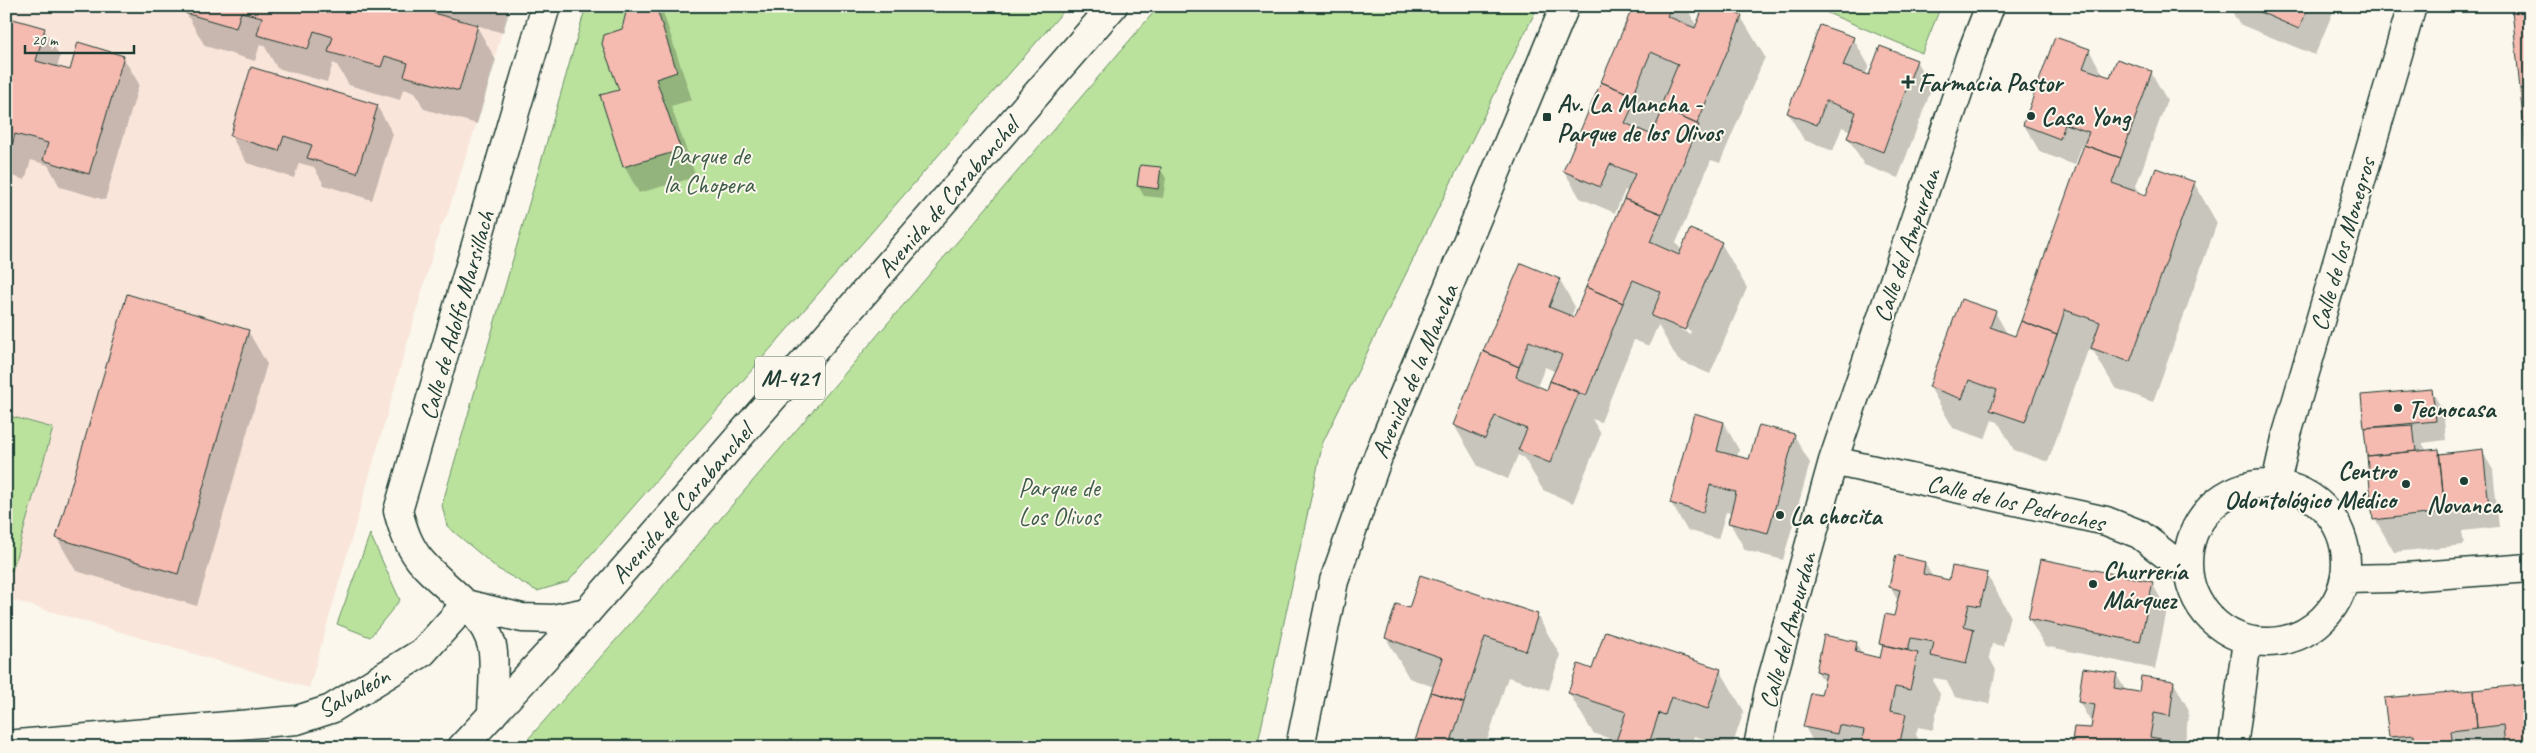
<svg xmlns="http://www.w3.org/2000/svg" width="2536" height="753" font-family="Caveat,sans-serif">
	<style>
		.built { fill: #f9e5da }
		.green { fill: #bae29d; stroke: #6c9068 }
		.shadow { fill: #0003; fill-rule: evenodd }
		.building { fill: #f5bab0; stroke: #1f3d34 }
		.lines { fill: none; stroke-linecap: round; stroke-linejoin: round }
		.minor-casing { stroke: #1f3d34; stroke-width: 31 }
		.major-casing { stroke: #1f3d34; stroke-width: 31 }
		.minor { stroke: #fbf7ec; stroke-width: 28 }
		.major { stroke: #fbf7ec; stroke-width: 28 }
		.poi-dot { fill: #1f3d34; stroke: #fbf7ec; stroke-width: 2 }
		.labels { text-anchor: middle; stroke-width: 4; stroke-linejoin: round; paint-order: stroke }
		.shield { fill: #fbf7ec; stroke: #61756b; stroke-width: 1 }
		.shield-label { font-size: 24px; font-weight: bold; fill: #1f3d34 }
		.poi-label { font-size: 25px; font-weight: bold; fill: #1f3d34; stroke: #fbf7ec; text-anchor: start }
		.park-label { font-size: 25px; fill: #3e5e49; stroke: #fbf7ec }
		.street-label { font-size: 25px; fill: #1f3d34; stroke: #fbf7ec }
	</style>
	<rect width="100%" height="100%" fill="#fbf7ec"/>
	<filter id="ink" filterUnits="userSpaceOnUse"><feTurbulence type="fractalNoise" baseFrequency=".02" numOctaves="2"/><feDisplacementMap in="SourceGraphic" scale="10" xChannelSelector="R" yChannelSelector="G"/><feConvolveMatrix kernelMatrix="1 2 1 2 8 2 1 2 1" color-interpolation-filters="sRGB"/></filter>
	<g filter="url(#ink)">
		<!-- built -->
		<path class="built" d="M6,6H509L479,116L447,215L440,228L309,688L6,598Z"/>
		<!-- green -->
		<path class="green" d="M586,6H1068L568,582L537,591L498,569L447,526L442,505Z
			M1159,6H1538L1323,442L1257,747H521L645,607Z
			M1811,6H1941L1922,53Z
			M6,415L53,428L12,571L6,569Z
			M370,534L400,600L370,637L337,624Z"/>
		<!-- shadow -->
		<path class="shadow" d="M188,6H511L503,33L476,25L496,60L477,124L424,109L415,92L403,89L400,100L349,85L337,65L333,63L327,82L277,68L264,45L260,44L255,61L205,46L186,13Z
			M625,6H661L692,100L671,106L696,177L639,193L624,166L620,91L623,30L627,12Z
			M1634,6H1686L1697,27L1741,17L1765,57L1720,163L1711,160L1676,243L1682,251L1721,243L1747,288L1710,374L1678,360L1658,325L1649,346L1634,340L1601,422L1592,419L1601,434L1573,503L1543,490L1524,458L1518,455L1508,479L1478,466L1454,425L1522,264L1560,280L1575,307L1571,317L1574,318L1629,192L1625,190L1615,213L1580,198L1564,171ZM1681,327L1691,331L1690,334L1681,330ZM1545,367L1556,372L1547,391L1537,387Z
			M2229,6H2330L2333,12L2315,55L2239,24Z
			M6,18L44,29L60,57L57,68L71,72L123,57L139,84L105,200L60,187L48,165L31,160L25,180L6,174Z
			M1853,38L1869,66L1865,75L1870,76L1916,61L1932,88L1898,178L1864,165L1848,138L1851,131L1842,127L1833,151L1804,140L1788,113Z
			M2089,50L2104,76L2111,79L2151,72L2167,100L2136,186L2141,195L2147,197L2194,183L2217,223L2153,402L2115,388L2094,352L2088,350L2048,462L2014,450L1998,422L1992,420L1985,439L1953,428L1930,387L1995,312L2008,335L2016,338L2085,146L2082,145L2075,165L2040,152L2024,125Z
			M377,106L393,134L372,200L324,185L314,167L299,163L294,178L247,163L231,136Z
			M1160,169L1166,178L1163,198L1144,196L1138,186Z
			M248,331L267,364L197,606L76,571L57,538Z
			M2431,390L2443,410L2446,440L2422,443L2427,451L2438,450L2441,455L2482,451L2493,470L2499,527L2462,531L2464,545L2394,552L2375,519L2365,427Z
			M1724,423L1739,450L1737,457L1750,461L1794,435L1810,463L1783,560L1745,550L1730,523L1732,513L1726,512L1718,539L1687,530L1671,503Z
			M1925,563L1933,578L1950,581L1987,575L2010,615L2003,646L1992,644L1989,657L1996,670L1989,704L1955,697L1946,680L1934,678L1933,682L1940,694L1933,730L1918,727L1916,735L1923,747H1816L1805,727L1822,697L1825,684L1817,671L1856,643L1863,655L1880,659L1883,649L1880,643L1895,617L1898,601L1890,587Z
			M2152,583L2167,610L2155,669L2045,646L2029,619Z
			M1409,610L1537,615L1560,655L1549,690L1508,677L1485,747H1415L1434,687L1409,678L1386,638Z
			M1593,670H1720L1744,711L1732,747L1694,736L1691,747H1616L1617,741L1593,733L1569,693Z
			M2116,674L2126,691L2140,694L2174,683L2189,710L2185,742L2169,740V747H2073L2092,729V724L2079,702Z
			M2530,685V747H2396L2390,737Z"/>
		<!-- building -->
		<path class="building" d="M187,6H435L433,13L478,25L459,91L404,76L408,63L385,56L381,67L328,52L333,37L314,31L308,49L257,35L262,17L241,12L236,28L185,13Z
			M624,6H656L677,72L656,79L681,150L623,167L600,95L619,90L602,44L604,35L622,29L626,12Z
			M1633,6H1672L1667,16L1695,28L1704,6H1719L1742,16L1697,124L1660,108L1678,64L1651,52L1633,95L1601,82Z
			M2246,6H2309L2299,29Z
			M2511,6H2530V8L2512,10Z
			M2530,8V88L2520,89L2512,10Z
			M6,17L45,28L36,61L70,70L78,42L124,56L89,174L43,160L48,143L15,134L10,153L6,152Z
			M1820,25L1854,37L1843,66L1869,75L1880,46L1917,60L1883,152L1847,138L1856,112L1826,101L1817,125L1787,113Z
			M2055,37L2090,49L2083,68L2110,77L2117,59L2152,71L2121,158L2084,145L2089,132L2065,124L2060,139L2023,125Z
			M251,67L378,105L357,173L307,158L312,145L284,136L279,151L230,136Z
			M1601,82L1637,97L1625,123L1652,135L1663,109L1699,125L1662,214L1624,199L1635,174L1610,164L1600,187L1563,171Z
			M2530,88V172H2528L2520,89Z
			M2084,145L2121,158L2112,183L2146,195L2156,168L2195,182L2130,362L2091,348L2100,322L2065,310L2057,335L2021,321Z
			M1140,165L1161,167L1158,189L1137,186Z
			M1624,199L1662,214L1650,242L1679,255L1690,229L1722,242L1685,330L1651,316L1661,292L1633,280L1623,303L1586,287Z
			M1521,263L1560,279L1549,307L1574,317L1586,287L1623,303L1586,396L1550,381L1562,355L1529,341L1519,367L1483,351Z
			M127,294L249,330L178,574L56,538Z
			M1961,299L1996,311L1990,327L2015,336L2021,321L2057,335L2025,422L1990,410L1997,390L1969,380L1962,399L1929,387Z
			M1483,351L1519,367L1516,377L1547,390L1550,381L1579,392L1550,463L1518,450L1527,429L1495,416L1485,439L1453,425Z
			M2432,389L2436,421L2364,428L2361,395Z
			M1694,413L1724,422L1717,451L1749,459L1759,425L1795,434L1768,533L1728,523L1736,492L1710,485L1703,513L1670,503Z
			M2413,425L2416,451L2367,456L2364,428Z
			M2439,449L2445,512L2373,520L2367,456Z
			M2483,449L2489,507L2445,512L2439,454Z
			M1896,555L1925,562L1923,574L1949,580L1952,566L1988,573L1980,606L1969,604L1964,626L1974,629L1966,664L1931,656L1934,642L1911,638L1908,650L1879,644L1885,614L1894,616L1900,590L1889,587Z
			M2041,559L2153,582L2140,642L2028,619Z
			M1420,575L1538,614L1526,651L1485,637L1464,703L1431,692L1443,658L1385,638L1396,604L1409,608Z
			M1605,631L1721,669L1708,709L1671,697L1665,715L1659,713L1648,747H1614L1626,712L1568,693L1578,664L1592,669Z
			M1824,635L1857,642L1855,652L1880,658L1883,645L1918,653L1910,690L1895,687L1890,711L1906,714L1899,747L1862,740L1864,730L1839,725L1837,734L1803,727L1811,693L1821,695L1826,674L1816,671Z
			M2083,668L2117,673L2114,688L2139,692L2141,676L2174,681L2170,716L2154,713L2150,737L2166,740V747H2071L2074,727L2091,728L2095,705L2078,702Z
			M2530,684V747H2505L2503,725L2477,728L2474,690Z
			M2474,690L2477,728L2451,731L2453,747H2415L2414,735L2389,737L2384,698Z
			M1431,692L1464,703L1449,747H1413Z"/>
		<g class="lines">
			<defs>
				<path id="minor" d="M1833,461L2106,521L2139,534L2188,572
					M2276,483L2287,434L2412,6
					M2188 563a79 79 0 1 1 158 0a79 79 0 1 1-158 0Z
					M2346,579L2391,578L2530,568
					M466,604L522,618L553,619L587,612
					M492,715C492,697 496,662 492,646C482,608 444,589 420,560C408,545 403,529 398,511L546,6
					M6,745L297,720L331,709L423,652L466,604
					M1758,747L1769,690L1833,461L1970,57L1990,6
					M2233,747L2247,640"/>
				<path id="major" d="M462,747L587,612L1113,6
					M1300,747L1334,581L1379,454L1565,6"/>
			</defs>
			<!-- minor casing -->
			<use href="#minor" class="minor-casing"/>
			<!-- major casing -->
			<use href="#major" class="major-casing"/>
			<!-- minor -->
			<use href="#minor" class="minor"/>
			<!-- major -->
			<use href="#major" class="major"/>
		</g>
	</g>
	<!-- markers -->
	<g class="poi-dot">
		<path d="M1905.5 74.5h5v5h5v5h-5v5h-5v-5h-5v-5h5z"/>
		<circle cx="2031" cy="116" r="5"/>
		<rect x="1542" y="112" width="10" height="10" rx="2.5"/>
		<circle cx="2398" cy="408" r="5"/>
		<circle cx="2464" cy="481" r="5"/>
		<circle cx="2406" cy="484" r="5"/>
		<circle cx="1780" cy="515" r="5"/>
		<circle cx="2093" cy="584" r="5"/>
	</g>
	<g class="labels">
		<!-- shield labels -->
		<rect class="shield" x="755" y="356.5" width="70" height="43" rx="4"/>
		<g class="shield-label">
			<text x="790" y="386">M-421</text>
		</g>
		<!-- poi labels -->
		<g class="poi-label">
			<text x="1918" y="91">Farmacia Pastor</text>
			<text x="1557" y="112">Av. La Mancha -<tspan x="1557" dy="29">Parque de los Olivos</tspan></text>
			<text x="2041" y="125">Casa Yong</text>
			<text x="2408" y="417">Tecnocasa</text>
			<text x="2396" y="479" text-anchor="end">Centro<tspan x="2396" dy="29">Odontológico Médico</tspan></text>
			<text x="2464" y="513" text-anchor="middle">Novanca</text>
			<text x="1790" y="524">La chocita</text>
			<text x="2103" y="579">Churrería<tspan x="2103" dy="29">Márquez</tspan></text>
		</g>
		<!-- park labels -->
		<g class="park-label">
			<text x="709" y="164">Parque de<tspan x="709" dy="29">la Chopera</tspan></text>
			<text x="1059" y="496">Parque de<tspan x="1059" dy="29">Los Olivos</tspan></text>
		</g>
		<!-- street labels -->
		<g class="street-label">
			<text transform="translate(947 197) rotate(-49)" y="9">Avenida de Carabanchel</text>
			<text transform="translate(2342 244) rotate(-74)" y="9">Calle de los Monegros</text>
			<text transform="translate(1906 245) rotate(-71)" y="9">Calle del Ampurdan</text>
			<text transform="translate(456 315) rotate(-74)" y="9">Calle de Adolfo Marsillach</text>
			<text transform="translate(1414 371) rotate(-67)" y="9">Avenida de la Mancha</text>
			<text transform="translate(2016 502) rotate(13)" y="9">Calle de los Pedroches</text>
			<text transform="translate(681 503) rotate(-49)" y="9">Avenida de Carabanchel</text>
			<text transform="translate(1787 630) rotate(-75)" y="9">Calle del Ampurdan</text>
			<text transform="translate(353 692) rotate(-29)" y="9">Salvaleón</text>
		</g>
	</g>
	<!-- margin -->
	<rect width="2536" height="753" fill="none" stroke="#fbf7ec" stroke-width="25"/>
	<rect x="12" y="12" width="2511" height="728" fill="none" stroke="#1f3d34" stroke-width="2" filter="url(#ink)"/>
	<!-- scale -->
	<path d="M25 45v8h109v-8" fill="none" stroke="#1f3d34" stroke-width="2.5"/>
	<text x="32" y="45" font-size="15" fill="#1f3d34" stroke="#fbf7ec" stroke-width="4" paint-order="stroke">20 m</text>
</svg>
